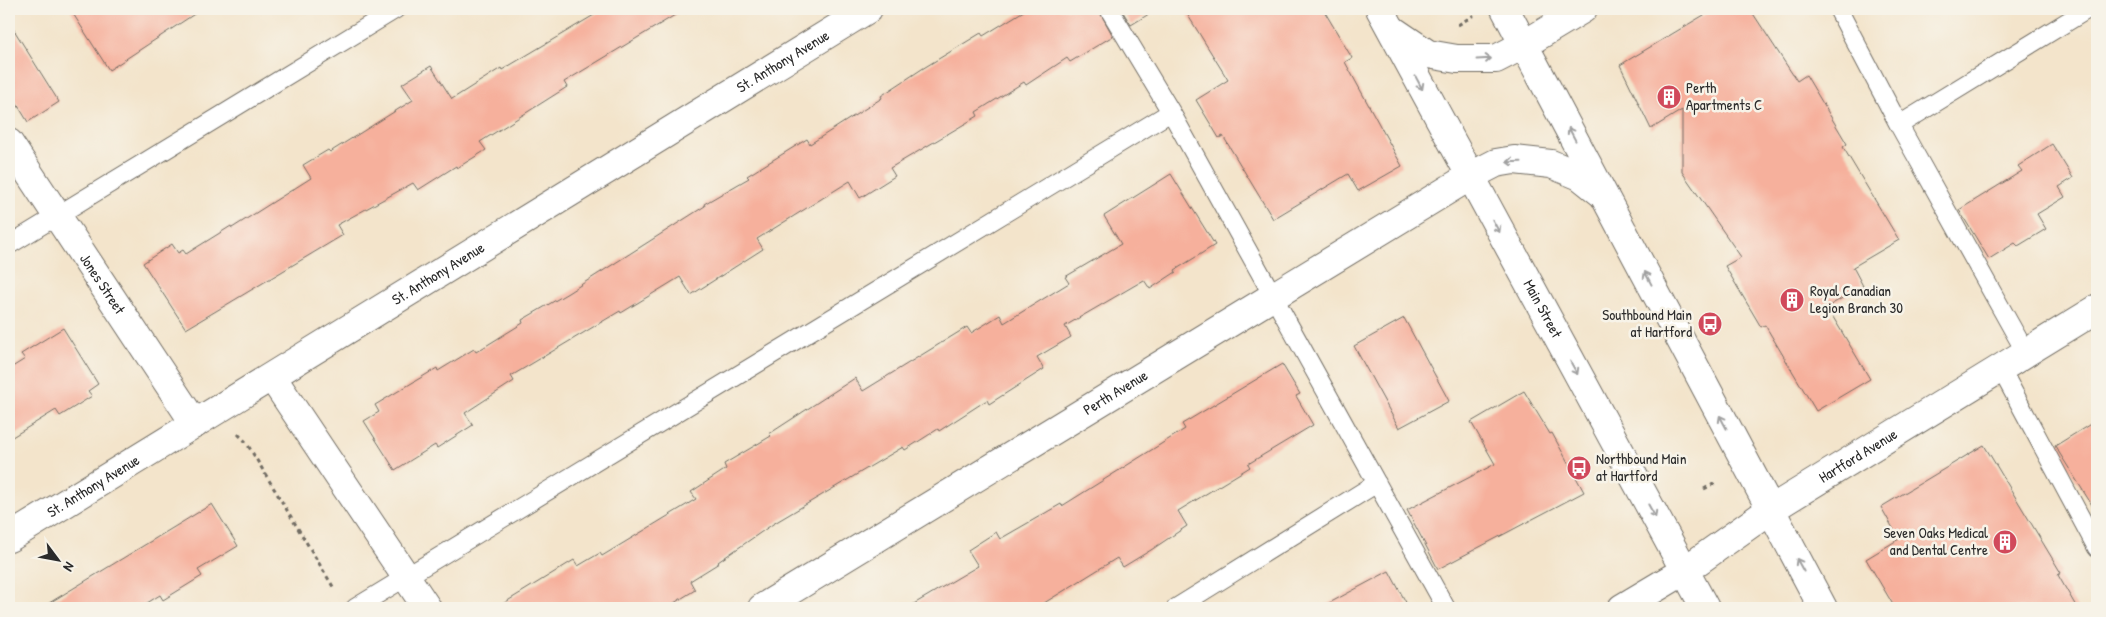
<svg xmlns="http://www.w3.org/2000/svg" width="2106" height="617" font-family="'Patrick Hand',sans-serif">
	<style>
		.building { fill: #f6b09c }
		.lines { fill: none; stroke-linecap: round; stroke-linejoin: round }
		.service-casing { stroke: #716c63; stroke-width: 20 }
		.minor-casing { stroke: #716c63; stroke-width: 30 }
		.primary-casing { stroke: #716c63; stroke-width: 30 }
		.path { stroke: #716c63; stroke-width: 3; stroke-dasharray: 4 4; stroke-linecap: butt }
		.service { stroke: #fff; stroke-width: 18 }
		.minor { stroke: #fff; stroke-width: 28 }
		.primary { stroke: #fff; stroke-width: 28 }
		.oneway { stroke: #a0a0a0 }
		.labels { text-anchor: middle; stroke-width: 5; stroke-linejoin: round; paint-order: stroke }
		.street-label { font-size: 15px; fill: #2b2b2b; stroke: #f7f3e8 }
		.poi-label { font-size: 15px; fill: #2b2b2b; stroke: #f7f3e8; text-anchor: start }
	</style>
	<rect width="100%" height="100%" fill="#f7f3e8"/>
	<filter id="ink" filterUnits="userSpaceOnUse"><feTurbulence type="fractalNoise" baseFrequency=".02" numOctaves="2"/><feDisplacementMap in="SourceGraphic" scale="10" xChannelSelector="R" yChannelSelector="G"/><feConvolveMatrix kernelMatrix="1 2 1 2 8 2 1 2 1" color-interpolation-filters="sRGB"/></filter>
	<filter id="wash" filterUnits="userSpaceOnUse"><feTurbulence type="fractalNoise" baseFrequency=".0096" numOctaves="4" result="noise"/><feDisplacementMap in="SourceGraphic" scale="20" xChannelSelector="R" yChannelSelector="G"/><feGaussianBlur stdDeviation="1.12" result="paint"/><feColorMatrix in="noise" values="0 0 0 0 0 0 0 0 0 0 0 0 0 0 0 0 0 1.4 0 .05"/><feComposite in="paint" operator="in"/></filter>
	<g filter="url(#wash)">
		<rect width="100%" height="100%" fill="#f3e4cb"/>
		<g id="blocks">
			<!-- building -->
			<path class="building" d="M70,9H202L109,70Z
				M604,9H685L564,82L567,87L480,142L486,150L457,168L456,166L418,190L413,183L337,225L343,235L186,329L143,263L172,244L178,253L183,250L186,254L231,226L232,228L311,178L303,165L328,150L330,152L413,100L402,84L431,66L452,99L501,68L502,70Z
				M1027,9H1098L1113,36L1070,62L1067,58L1026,85L1024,82L976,112L978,116L890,168L895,176L860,198L850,181L757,239L763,249L691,295L680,277L621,313L620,311L511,376L514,381L465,413L473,425L437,448L435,445L395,470L364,421L379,412L375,405L437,368L438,371L474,349L476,352L523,323L522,320L568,293L705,206L704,204L749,178L747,176L807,139L810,144L882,98L881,96L922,69L981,33L983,36Z
				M1121,9H1157L1131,25Z
				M1184,9H1323L1352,58L1345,62L1402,166L1358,191L1348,174L1273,219L1223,136L1219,138L1196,100L1228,80Z
				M1714,9H1750L1797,81L1806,75L1847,144L1843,147L1899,240L1853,267L1863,286L1827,307L1870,379L1816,411L1765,325L1761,327L1725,266L1741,257L1682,172V110L1651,129L1620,65Z
				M9,22L59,102L28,122L9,91Z
				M2052,144L2073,178L2059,187L2065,197L2037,214L2046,229L2018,246L2015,243L1989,259L1959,210L2022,171L2018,166Z
				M1171,174L1215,245L1175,270L1176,272L1150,289L1144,280L1065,326L1071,337L1037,357L1044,369L989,404L987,400L939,431L938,429L905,450L903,447L773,524L718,562L719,563L690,581L695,590L666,608H496L574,560L578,566L600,553L602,556L696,499L691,492L726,469L724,464L771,436L769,434L855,378L863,391L967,327L971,333L1000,315L1004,323L1069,283L1065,277L1121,244L1104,216Z
				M1404,318L1449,401L1399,428L1354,346Z
				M63,328L98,384L88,391L92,396L60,416L56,410L9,439V369L25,359L21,354Z
				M1282,364L1300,394L1296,396L1313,425L1248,464L1250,467L1178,511L1187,526L1151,550L1123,567L1117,558L1036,608H907L978,566L968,550L996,532L1000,539L1061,504L1062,506L1185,429L1182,424Z
				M1524,391L1550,434L1552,433L1584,492L1438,569L1407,510L1495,464L1471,422Z
				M2097,420V513L2055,446Z
				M1984,445L2061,573L2058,575L2077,608H1895L1866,559L1899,539L1881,507Z
				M212,504L238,546L198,570L202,576L163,600L160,595L139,608H41Z
				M1389,571L1409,608H1320Z"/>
		</g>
	</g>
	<g filter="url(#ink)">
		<use href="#blocks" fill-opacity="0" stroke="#716c63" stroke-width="1"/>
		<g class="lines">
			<defs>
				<path id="service" d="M1109,9L1171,112L1446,608
					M1838,9L1899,125L2026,353
					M1899,125L2088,9
					M9,245L396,9
					M2001,369L2097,548
					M355,608L1171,112
					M1176,608L1377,483"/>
				<g id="minor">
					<path d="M1525,44L1583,9"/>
					<path id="s1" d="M9,143L195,424"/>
					<path d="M272,377L427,608"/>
					<path id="s2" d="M9,538L868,9"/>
					<path id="s3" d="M762,608L1469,177"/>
					<path id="s4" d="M1622,608L1684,571L1770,510L2097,309"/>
				</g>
				<g id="primary">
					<path id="s5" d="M1380,9L1705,608"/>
					<path d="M1505,9L1823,608"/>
					<path d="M1394,31L1428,54L1457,59H1496L1525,44"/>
					<path d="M1469,177L1496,163L1514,160L1551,164L1580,176L1600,192"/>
				</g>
			</defs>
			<!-- service casing -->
			<use href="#service" class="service-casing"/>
			<!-- minor casing -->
			<use href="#minor" class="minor-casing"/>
			<!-- primary casing -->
			<use href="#primary" class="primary-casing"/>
			<!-- path -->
			<path class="path" d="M1458,25L1474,15
				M238,434L246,442L335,590
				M1704,489L1717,482"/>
			<!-- service -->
			<use href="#service" class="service"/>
			<!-- minor -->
			<use href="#minor" class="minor"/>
			<!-- primary -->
			<use href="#primary" class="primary"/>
		</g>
		<!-- one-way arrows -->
		<defs><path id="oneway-shaft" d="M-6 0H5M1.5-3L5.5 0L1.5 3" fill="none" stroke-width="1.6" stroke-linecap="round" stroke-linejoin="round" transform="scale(1.25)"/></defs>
		<g class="oneway">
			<use href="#oneway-shaft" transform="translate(1484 59) rotate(-3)"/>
			<use href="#oneway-shaft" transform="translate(1419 83) rotate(62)"/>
			<use href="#oneway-shaft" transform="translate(1572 134) rotate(-118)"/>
			<use href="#oneway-shaft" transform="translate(1514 162) rotate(178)"/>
			<use href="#oneway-shaft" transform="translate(1496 226) rotate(61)"/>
			<use href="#oneway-shaft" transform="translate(1648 278) rotate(-118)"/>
			<use href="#oneway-shaft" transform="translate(1574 368) rotate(61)"/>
			<use href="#oneway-shaft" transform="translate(1723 422) rotate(-118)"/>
			<use href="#oneway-shaft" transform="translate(1652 511) rotate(61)"/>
			<use href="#oneway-shaft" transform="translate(1800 565) rotate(-119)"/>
		</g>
	</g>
	<!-- icons -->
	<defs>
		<symbol id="building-disc" viewBox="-11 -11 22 22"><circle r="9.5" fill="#d1495b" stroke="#f7f3e8"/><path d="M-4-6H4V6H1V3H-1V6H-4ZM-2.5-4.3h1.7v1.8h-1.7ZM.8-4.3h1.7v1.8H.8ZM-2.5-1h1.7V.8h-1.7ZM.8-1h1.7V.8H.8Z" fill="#fff"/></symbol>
		<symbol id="bus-disc" viewBox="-11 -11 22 22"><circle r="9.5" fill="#d1495b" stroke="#f7f3e8"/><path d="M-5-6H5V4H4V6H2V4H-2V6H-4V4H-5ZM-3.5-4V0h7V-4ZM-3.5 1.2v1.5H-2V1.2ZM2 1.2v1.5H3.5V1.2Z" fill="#fff"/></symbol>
	</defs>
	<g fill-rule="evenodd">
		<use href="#building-disc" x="1655" y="83" width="28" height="28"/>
		<use href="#building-disc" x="1778" y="286" width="28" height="28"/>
		<use href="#bus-disc" x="1696" y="310" width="28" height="28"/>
		<use href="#bus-disc" x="1565" y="454" width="28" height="28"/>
		<use href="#building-disc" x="1991" y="528" width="28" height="28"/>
	</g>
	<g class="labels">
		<!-- street labels -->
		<g class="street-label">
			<text dy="5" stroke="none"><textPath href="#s2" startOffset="909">St. Anthony Avenue</textPath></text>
			<text dy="5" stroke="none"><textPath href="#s2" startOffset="504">St. Anthony Avenue</textPath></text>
			<text dy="5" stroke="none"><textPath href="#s1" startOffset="169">Jones Street</textPath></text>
			<text dy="5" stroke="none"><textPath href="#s5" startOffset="341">Main Street</textPath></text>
			<text dy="5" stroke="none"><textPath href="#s3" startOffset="414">Perth Avenue</textPath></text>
			<text dy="5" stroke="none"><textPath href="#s4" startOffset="281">Hartford Avenue</textPath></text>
			<text dy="5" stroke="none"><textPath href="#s2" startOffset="99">St. Anthony Avenue</textPath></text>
		</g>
		<!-- poi labels -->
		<g class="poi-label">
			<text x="1686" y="93">Perth<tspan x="1686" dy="17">Apartments C</tspan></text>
			<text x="1810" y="296">Royal Canadian<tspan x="1810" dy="17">Legion Branch 30</tspan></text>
			<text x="1692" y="320" text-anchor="end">Southbound Main<tspan x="1692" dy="17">at Hartford</tspan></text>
			<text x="1596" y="464">Northbound Main<tspan x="1596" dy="17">at Hartford</tspan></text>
			<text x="1988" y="538" text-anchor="end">Seven Oaks Medical<tspan x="1988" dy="17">and Dental Centre</tspan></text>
		</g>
	</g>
	<!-- margin -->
	<rect width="2106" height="617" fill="none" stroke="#f7f3e8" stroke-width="30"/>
	<!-- north arrow -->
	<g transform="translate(58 560) rotate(122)" stroke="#f7f3e8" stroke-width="4" paint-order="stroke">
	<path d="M0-4L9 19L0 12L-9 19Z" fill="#2b2b2b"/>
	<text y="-8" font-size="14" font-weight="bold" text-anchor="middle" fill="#2b2b2b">N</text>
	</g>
</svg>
